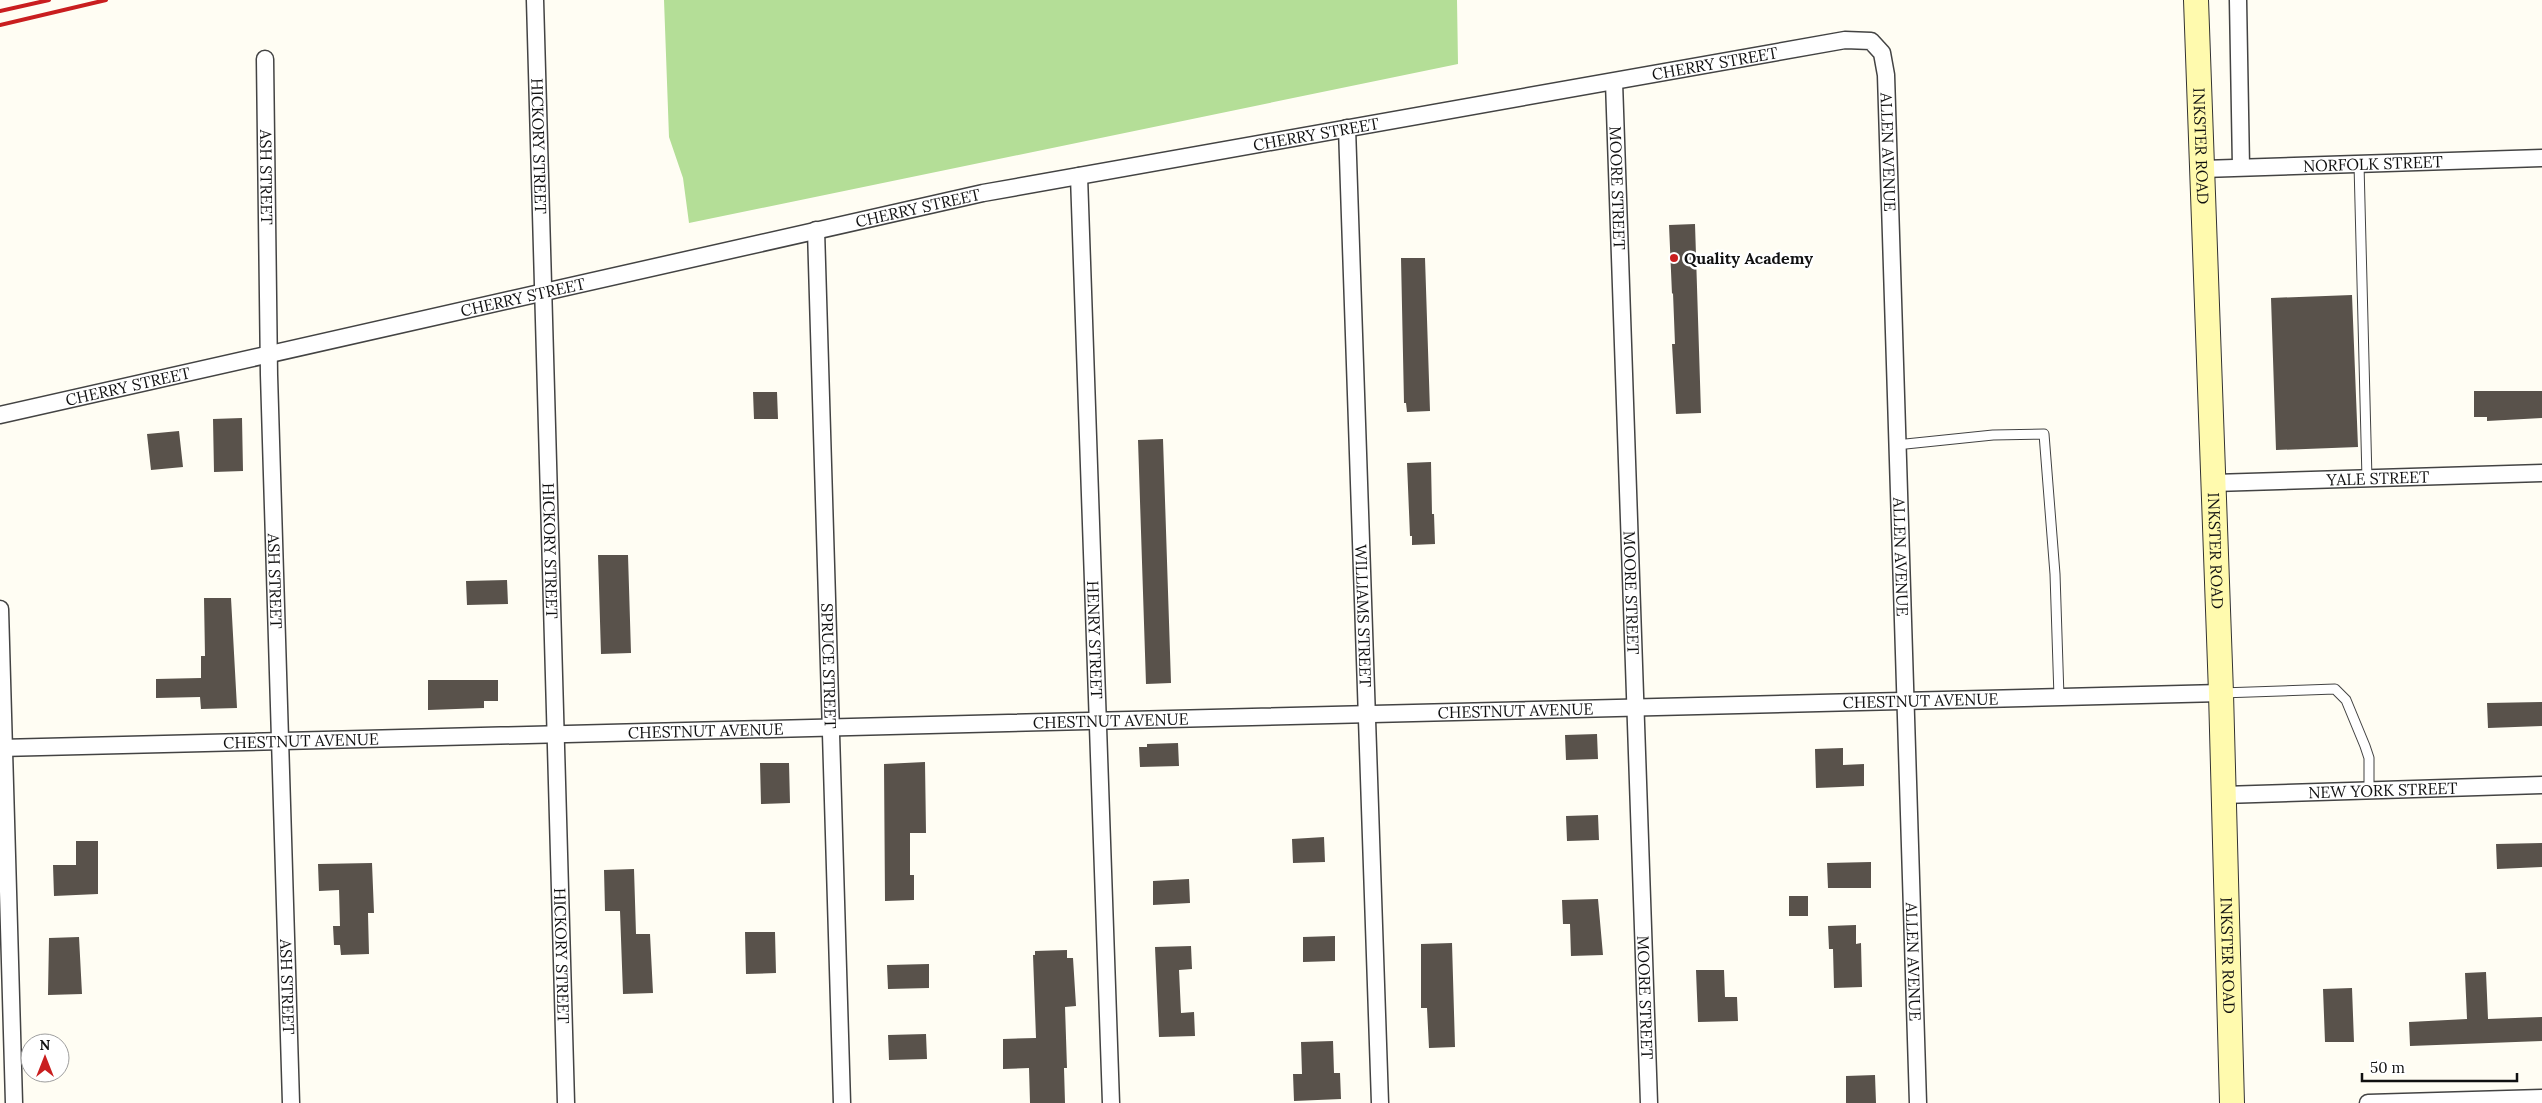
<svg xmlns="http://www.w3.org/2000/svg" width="2542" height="1103" font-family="Lora,serif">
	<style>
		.forest { fill: #b4de97 }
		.building { fill: #59524b }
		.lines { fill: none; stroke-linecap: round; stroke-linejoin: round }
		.service-casing { stroke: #434343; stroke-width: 11 }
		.minor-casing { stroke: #434343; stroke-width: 19 }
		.secondary-casing { stroke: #323232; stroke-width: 26 }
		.service { stroke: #fff; stroke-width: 9 }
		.minor { stroke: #fff; stroke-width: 16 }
		.secondary { stroke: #fffaae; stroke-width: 24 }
		.rail { stroke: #c91e1f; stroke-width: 4 }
		.poi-dot { fill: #c91e1f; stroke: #fff; stroke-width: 2 }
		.labels { text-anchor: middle; stroke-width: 5; stroke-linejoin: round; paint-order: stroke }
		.street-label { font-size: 16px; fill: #101010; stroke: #fff }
		.poi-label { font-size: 16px; font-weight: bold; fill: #101010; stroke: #fff; text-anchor: start }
	</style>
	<rect width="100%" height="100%" fill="#fffdf3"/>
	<!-- forest -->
	<path class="forest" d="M664,0H1457L1458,64L689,223L683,178L669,137Z"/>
	<!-- building -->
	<path class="building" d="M1695,224L1701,413L1676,414L1672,344H1675L1673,293L1672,294L1669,225Z
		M1401,258H1425L1430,411L1407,412L1406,403H1404Z
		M2352,295L2358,447L2276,450L2271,298Z
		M2474,391H2542V418L2487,421V417H2474Z
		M753,392H777L778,419H754Z
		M242,418L243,471L214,472L213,419Z
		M179,431L183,467L151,470L147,434Z
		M1163,439L1171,683L1146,684L1138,440Z
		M1431,462L1432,514H1434L1435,544L1412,545V536H1410L1407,463Z
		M598,555H628L631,653L601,654Z
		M507,580L508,604L467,605L466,581Z
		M204,598H231L237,708L201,709L200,697L156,698V679L201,678V656H205Z
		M428,680H498V701H484V708L428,710Z
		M2542,702V726L2488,728L2487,703Z
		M1597,734L1598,759L1566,760L1565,735Z
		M1178,743L1179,766L1140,767L1139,747H1147V744Z
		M1843,748V765L1864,764V786L1816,788L1815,749Z
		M925,762L926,833H910V875H914V900L885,901L884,764Z
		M760,763H789L790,803L761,804Z
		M1598,815L1599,840L1567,841L1566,816Z
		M1324,837L1325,862L1293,863L1292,839Z
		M76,841H98V894L54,896L53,865H76Z
		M2542,843V867L2497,869L2496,844Z
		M1871,862V888H1828L1827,863Z
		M372,863L374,913H368L369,954L341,955L340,945H334L333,926H340L339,890L319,891L318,864Z
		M634,869L636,934H650L653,993L623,994L620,911H605L604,870Z
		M1189,879L1190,903L1153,905V881Z
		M1789,896H1808V916H1789Z
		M1598,899L1603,955L1571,956L1570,924H1563L1562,900Z
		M1856,925V944L1861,943L1862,987L1834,988L1833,949H1829L1828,926Z
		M745,932H775L776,973L746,974Z
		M1335,936V961L1303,962V937Z
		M79,937L82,994L48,995L49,938Z
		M1452,943L1455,1047L1429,1048L1427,1008H1421V944Z
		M1191,946L1192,969L1179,970L1181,1013L1194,1012L1195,1036L1159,1037L1155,947Z
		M1067,950V958H1073L1076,1006L1065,1007L1067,1068H1064L1065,1103H1030L1029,1068L1003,1069V1039L1036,1038L1033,955H1035V951Z
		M929,964V988L888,989L887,965Z
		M1696,970H1724L1725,997H1737L1738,1021L1698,1022Z
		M2486,972L2488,1019L2542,1017V1041L2410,1046L2409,1022L2467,1019L2465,973Z
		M2352,988L2354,1042H2325L2323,989Z
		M926,1034L927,1059L889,1060L888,1035Z
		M1333,1041L1334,1073H1340L1341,1099L1294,1101L1293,1074H1302L1301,1042Z
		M1875,1075L1876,1103H1846V1076Z"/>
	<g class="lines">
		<defs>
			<path id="service" d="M2359,164L2367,479
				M1896,445L1993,435L2044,434L2055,574L2059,697
				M2221,693L2335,689L2346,700L2365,746L2369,758V790"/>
			<g id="minor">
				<path id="s1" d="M535,0L566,1103"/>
				<path d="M2238,0L2241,167"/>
				<path id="s2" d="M265,59L269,375L291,1103"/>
				<path id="s3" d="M1614,82L1649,1103"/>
				<path id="s4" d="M1347,128L1380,1103"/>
				<path id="s5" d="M2203,169L2542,158"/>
				<path id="s6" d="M1079,176L1111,1103"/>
				<path id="s7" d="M816,230L842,1103"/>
				<path id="s8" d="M0,415L983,193L1845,40L1871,41L1882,53L1886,75L1918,1103"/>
				<path id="s9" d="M2214,483L2542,473"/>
				<path d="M0,609L14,1103"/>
				<path id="s10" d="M0,748L2221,693"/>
				<path id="s11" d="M2223,795L2542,785"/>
				<path d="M2368,1103L2542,1098"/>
			</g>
			<g id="secondary">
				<path id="s12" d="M2196,0L2221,693L2232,1103"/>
			</g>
		</defs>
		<!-- service casing -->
		<use href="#service" class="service-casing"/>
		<!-- minor casing -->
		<use href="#minor" class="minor-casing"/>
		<!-- secondary casing -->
		<use href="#secondary" class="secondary-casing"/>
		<!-- service -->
		<use href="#service" class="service"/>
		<!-- minor -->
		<use href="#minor" class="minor"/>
		<!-- secondary -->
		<use href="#secondary" class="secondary"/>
		<!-- rail -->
		<path class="rail" d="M0,11L49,0
			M0,25L106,0"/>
	</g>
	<!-- markers -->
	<circle class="poi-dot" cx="1674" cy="258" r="5"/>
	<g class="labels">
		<!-- street labels -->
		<g class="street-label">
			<text dy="6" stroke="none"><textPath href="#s8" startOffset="1751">CHERRY STREET</textPath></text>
			<text dy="6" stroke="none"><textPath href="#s8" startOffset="1346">CHERRY STREET</textPath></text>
			<text dy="6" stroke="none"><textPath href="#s1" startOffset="146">HICKORY STREET</textPath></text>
			<text dy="6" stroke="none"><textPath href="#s12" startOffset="146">INKSTER ROAD</textPath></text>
			<text dy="6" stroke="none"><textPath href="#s8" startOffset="2025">ALLEN AVENUE</textPath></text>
			<text dy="6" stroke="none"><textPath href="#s5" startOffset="170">NORFOLK STREET</textPath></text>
			<text dy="6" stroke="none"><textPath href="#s2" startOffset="118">ASH STREET</textPath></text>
			<text dy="6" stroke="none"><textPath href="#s3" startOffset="106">MOORE STREET</textPath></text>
			<text dy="6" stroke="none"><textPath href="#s8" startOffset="941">CHERRY STREET</textPath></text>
			<text dy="6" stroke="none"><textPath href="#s8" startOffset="536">CHERRY STREET</textPath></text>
			<text dy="6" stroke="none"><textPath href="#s8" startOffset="131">CHERRY STREET</textPath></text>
			<text dy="6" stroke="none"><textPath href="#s9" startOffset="164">YALE STREET</textPath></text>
			<text dy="6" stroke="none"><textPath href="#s12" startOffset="551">INKSTER ROAD</textPath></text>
			<text dy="6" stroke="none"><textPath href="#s1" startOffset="551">HICKORY STREET</textPath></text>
			<text dy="6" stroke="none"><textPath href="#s8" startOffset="2430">ALLEN AVENUE</textPath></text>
			<text dy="6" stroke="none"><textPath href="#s2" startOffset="522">ASH STREET</textPath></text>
			<text dy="6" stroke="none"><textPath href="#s3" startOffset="511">MOORE STREET</textPath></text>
			<text dy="6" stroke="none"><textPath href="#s4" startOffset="488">WILLIAMS STREET</textPath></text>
			<text dy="6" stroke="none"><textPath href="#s6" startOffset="464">HENRY STREET</textPath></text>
			<text dy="6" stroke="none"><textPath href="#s7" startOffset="436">SPRUCE STREET</textPath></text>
			<text dy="6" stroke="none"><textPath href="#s10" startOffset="1921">CHESTNUT AVENUE</textPath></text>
			<text dy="6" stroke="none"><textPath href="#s10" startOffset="1516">CHESTNUT AVENUE</textPath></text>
			<text dy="6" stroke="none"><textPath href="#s10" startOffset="1111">CHESTNUT AVENUE</textPath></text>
			<text dy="6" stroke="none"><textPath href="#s10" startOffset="706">CHESTNUT AVENUE</textPath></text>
			<text dy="6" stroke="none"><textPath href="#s10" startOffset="301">CHESTNUT AVENUE</textPath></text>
			<text dy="6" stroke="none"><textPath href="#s11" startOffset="160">NEW YORK STREET</textPath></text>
			<text dy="6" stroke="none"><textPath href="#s1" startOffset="956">HICKORY STREET</textPath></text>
			<text dy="6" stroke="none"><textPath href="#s12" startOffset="956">INKSTER ROAD</textPath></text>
			<text dy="6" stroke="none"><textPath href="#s8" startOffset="2835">ALLEN AVENUE</textPath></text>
			<text dy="6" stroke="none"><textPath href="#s2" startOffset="928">ASH STREET</textPath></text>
			<text dy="6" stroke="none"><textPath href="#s3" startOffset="916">MOORE STREET</textPath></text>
		</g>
		<!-- poi labels -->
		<g class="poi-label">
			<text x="1684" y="264">Quality Academy</text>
		</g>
	</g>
	<!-- north arrow -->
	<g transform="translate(45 1058)"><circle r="24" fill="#ffffff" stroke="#9f9f9f"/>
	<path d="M0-4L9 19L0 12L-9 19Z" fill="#c91e1f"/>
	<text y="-8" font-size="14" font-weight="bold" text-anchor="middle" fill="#101010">N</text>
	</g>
	<!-- scale -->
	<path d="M2362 1073v8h155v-8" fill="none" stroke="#101010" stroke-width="2.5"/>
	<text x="2370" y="1073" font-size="15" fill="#101010" stroke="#ffffff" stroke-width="4" paint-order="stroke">50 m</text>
</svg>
